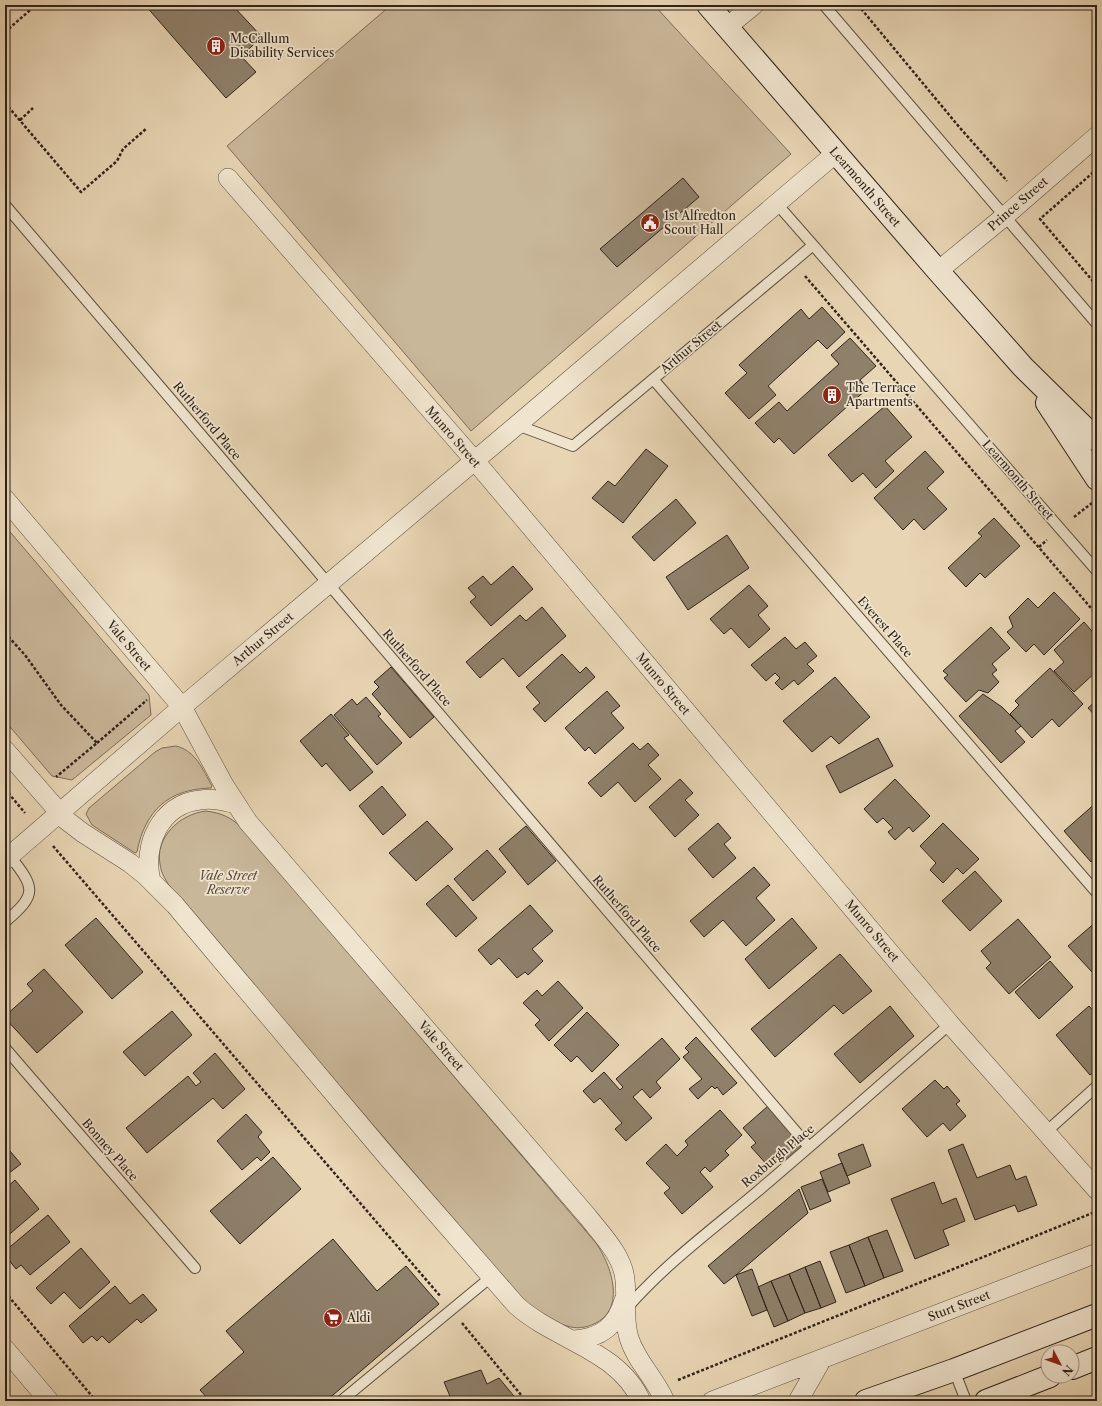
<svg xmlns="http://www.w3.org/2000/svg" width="1102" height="1406" font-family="'Libre Caslon Text',serif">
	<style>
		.green { fill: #c9b79a; stroke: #7c6d5a }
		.building { fill: #8f806a; stroke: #2f231a }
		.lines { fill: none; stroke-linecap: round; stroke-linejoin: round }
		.lane-casing { stroke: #5d5040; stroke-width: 12 }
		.street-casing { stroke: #5d5040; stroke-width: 20 }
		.secondary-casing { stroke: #2f231a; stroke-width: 24 }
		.path { stroke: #2f231a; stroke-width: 2.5; stroke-dasharray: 3 2; stroke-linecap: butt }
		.lane { stroke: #f0e4ce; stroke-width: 10 }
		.street { stroke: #f0e4ce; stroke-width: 19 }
		.secondary { stroke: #f0e4ce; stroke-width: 22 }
		.labels { text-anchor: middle; stroke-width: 3.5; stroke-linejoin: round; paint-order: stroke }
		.poi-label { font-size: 12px; fill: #2f231a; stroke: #f0e4ce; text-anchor: start }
		.street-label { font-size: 12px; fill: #2f231a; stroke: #f0e4ce }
		.park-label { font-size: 12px; font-style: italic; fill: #56483a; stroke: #f0e4ce }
	</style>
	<rect width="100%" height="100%" fill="#e8d5b4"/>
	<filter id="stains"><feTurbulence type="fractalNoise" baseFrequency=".005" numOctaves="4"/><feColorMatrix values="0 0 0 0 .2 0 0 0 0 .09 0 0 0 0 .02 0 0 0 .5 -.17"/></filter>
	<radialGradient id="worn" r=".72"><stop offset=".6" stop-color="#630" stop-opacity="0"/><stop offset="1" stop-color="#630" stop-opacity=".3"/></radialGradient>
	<!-- green -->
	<path class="green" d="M391,5H654L791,154L471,431L227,146Z
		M5,526L149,695L151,715L72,780L52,776L5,721Z
		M176,746C196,751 203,770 212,786L211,788C169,789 145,810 137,852L135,853L92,825L86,814L89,808L155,752L162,748Z
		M206,811C221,813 231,817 242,828L596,1243C611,1265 627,1309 594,1324C585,1328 576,1329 567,1326C547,1321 531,1307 517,1293L172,890C167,882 161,874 160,864C155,837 180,814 206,811Z"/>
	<!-- building -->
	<path class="building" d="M145,5H217L218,6L235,8L262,37L241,56L256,72L226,98Z
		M683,178L699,197L617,267L600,249Z
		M822,307L845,332L827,349L818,340L768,386L776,395L749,419L725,393L747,373L739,365L801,309L809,319Z
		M850,338L876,366L860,380L867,389L794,454L779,438L774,443L755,423L779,402L787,411L839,364L831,355Z
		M885,406L912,437L885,461L894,471L876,488L863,473L852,482L828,455Z
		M646,449L668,466L623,523L592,498L608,481L615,486Z
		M925,451L944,472L927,488L947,509L924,530L914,519L903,530L874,498Z
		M676,499L696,523L654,561L632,537Z
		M994,518L1020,546L985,578L980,573L966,587L948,568L982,536L978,533Z
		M727,535L749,568L688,610L666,577Z
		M513,566L533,589L491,626L470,602L476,597L468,588L483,576L491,585Z
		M749,585L768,606L758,615L770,629L749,648L731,628L724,634L710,619Z
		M1054,592L1080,619L1044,655L1034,644L1026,652L1007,632L1013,627L1009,617L1028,598L1038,608Z
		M542,607L566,636L519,677L503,658L480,678L466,662L520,615L526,621Z
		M1084,622L1097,637V671L1074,692L1054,671L1064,662L1054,650Z
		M991,627L1010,648L992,664L997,670L992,674L999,682L988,693L979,690L966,702L944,678L948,675L943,671Z
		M785,637L796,649L805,642L817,656L807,664L814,671L798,685L794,680L782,690L775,683L780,678L775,673L766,681L751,665Z
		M562,654L580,673L586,667L595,677L545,722L533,709L540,703L526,687Z
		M391,667L434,717L410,738L372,694L379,687L374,682Z
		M1050,668L1083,704L1059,727L1052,719L1032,738L1010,714L1019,705L1015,701Z
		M835,677L870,717L839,744L831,736L812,752L783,721Z
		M607,691L620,706L611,713L624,728L595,754L589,747L585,751L565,728Z
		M983,694L1002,707L1021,726L1015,731L1025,742L1001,763L959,716Z
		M366,697L381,714L378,716L402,743L377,765L334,715L352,699L357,705Z
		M1097,700V718L1088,708Z
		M331,714L349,735L344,738L373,772L350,791L326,763L322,767L300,741Z
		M878,738L893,766L840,793L826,766Z
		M633,743L640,750L648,743L659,755L648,765L661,779L635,802L618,782L601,797L588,783Z
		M680,779L693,793L685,800L699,815L675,837L649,807Z
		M895,779L930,816L913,832L909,827L895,840L888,832L893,828L883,818L877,823L864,809Z
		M382,786L406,815L383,835L359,806Z
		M1097,802V857L1091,862L1064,831Z
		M427,821L453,849L416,881L389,853Z
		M718,823L731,838L724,844L736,858L713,878L688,849Z
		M943,823L979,859L963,874L957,868L943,883L930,870L936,863L920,846Z
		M526,826L556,861L528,885L499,849Z
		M487,850L506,872L473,901L454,879Z
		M754,867L770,885L756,898L775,920L746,946L723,920L704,937L690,921Z
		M975,871L1002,901L970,931L942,901Z
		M448,885L477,918L456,937L426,904Z
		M530,905L553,931L532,949L543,961L528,975L525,972L517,978L499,958L491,965L478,950Z
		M96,918L143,972L112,999L65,945Z
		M792,918L817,948L769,989L745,959Z
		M1018,919L1051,957L1009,994L986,968L991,963L981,951Z
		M1097,921V968L1092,972L1068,946Z
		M840,954L872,991L843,1014L834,1005L775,1057L751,1029Z
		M1050,961L1073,987L1039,1019L1015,992Z
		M44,969L83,1012L37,1053L5,1018V1016L33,991L27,984Z
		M558,981L583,1008L549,1041L535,1025L540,1020L523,1003L537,990L542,996Z
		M890,1006L914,1036L860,1083L834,1054Z
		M1089,1006L1097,1015V1069L1090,1075L1056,1035Z
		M172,1011L192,1035L145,1076L123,1052Z
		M587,1012L619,1045L592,1072L577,1056L571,1062L554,1045Z
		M696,1037L737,1083L723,1095L717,1087L715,1089L712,1086L698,1099L689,1089L702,1079L683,1057L689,1052L685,1048Z
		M662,1038L680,1059L656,1082L661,1088L650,1098L642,1089L633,1097L652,1118L626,1141L615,1129L622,1123L600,1098L594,1103L583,1091L604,1072L620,1090L623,1087L616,1079Z
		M215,1053L245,1089L223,1109L213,1098L147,1153L126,1128L188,1076L196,1086L201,1082L193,1073Z
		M935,1080L944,1089L947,1086L960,1101L956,1104L966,1116L950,1131L943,1123L927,1137L902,1109Z
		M768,1106L806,1149L787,1166L780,1158L769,1167L751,1147L756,1143L743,1128Z
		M720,1110L742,1135L725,1151L729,1155L710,1172L705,1167L700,1172L713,1187L682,1214L664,1193L670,1188L646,1163L666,1144L677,1156L688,1145L685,1141Z
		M246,1114L262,1132L258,1137L270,1152L261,1161L257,1157L242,1170L217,1141Z
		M863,1144L871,1166L847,1176L838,1154Z
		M963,1144L977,1178L1010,1165L1016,1180L1026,1176L1037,1205L1018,1212L1015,1205L975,1220L948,1150Z
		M10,1151L21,1164L5,1176V1155Z
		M273,1157L301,1189L240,1244L210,1211Z
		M842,1163L850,1183L828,1192L820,1172Z
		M822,1179L831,1201L810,1210L801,1187Z
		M15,1180L39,1209L5,1238V1189Z
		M934,1182L942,1204L956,1198L965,1221L943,1230L949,1245L915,1259L891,1199Z
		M799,1189L808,1213L736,1275L724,1284L708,1266Z
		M48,1215L70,1242L30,1275L21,1265L16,1269L5,1255V1251Z
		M887,1230L903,1271L884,1278L868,1237Z
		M868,1237L884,1278L865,1286L849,1245Z
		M333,1239L377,1291L406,1266L439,1304L326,1401H210L200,1390L244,1352L226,1331Z
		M849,1245L865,1286L846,1293L830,1252Z
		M81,1248L110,1282L80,1309L64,1292L51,1304L36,1288Z
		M820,1261L836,1302L821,1308L805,1267Z
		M805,1267L821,1308L805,1313L789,1274Z
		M752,1269L767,1310L752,1316L736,1275Z
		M789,1274L805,1313L788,1321L771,1281Z
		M771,1281L788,1321L774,1327L758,1287Z
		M115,1286L130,1304L143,1294L157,1310L141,1323L137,1319L109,1343L102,1336L97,1341L92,1336L83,1343L69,1326Z
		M481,1370L487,1384L499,1378L518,1401H452L444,1382Z"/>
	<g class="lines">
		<defs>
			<path id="lane" d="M824,5L1097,324
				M5,205L809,1147
				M813,245L1097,571
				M653,379L1097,893
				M517,425L573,446L792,263L813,245L777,204
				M5,922C38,894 35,888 10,856
				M5,1048L195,1268
				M1046,1132L1097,1086
				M627,1308C665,1264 714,1228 758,1191C823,1136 886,1080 950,1024
				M954,1370L966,1401
				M341,1401L491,1277"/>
			<path id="street" d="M727,27L754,5
				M228,178L475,461L950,1024L1097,1190
				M938,271L1005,216L1097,136
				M5,499L182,707L224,785L248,822L588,1217C602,1235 623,1256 625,1280C627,1299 623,1319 629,1338C636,1361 655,1378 665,1401
				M5,750L66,820L83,833L130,863L145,875L175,905L389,1159L516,1305C554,1340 619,1350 641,1401
				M5,860L182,707L517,425L836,153
				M151,881C142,846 160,804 200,800C212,798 224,801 236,804
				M574,1340C601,1338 617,1326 624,1300
				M5,1349L49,1401
				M712,1401L1097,1253
				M798,1401L822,1359"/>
			<path id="secondary" d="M708,5L938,271L1023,367L1097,440
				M1047,403L1097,479
				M1072,1368L1097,1358
				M866,1401L954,1370L1097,1315
				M986,1401L1050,1376"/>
		</defs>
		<!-- lane casing -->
		<use href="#lane" class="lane-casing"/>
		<!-- street casing -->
		<use href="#street" class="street-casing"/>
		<!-- secondary casing -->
		<use href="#secondary" class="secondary-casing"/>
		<!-- path -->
		<path class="path" d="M858,5L960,128L1007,181
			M5,32L36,5
			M5,103L81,192L117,161L123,149L147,128
			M20,120L33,108
			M1097,169L1040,219L1097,286
			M805,276L1097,615
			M1074,517L1092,503
			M1039,547L1047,540
			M5,633L25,655L61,705L97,743L56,777
			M97,743L147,700
			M5,789L25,813
			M53,846L441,1297
			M5,1292L96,1401
			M462,1323L526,1401
			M678,1380L1095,1212"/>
		<!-- lane -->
		<use href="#lane" class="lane"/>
		<!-- street -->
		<use href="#street" class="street"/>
		<!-- secondary -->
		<use href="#secondary" class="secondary"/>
	</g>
	<!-- icons -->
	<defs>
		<symbol id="building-disc" viewBox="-11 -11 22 22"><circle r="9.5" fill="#8f2418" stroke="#f0e4ce"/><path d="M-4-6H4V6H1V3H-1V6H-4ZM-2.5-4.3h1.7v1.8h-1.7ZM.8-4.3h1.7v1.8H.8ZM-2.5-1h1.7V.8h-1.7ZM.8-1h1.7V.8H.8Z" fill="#fff"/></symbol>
		<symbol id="civic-disc" viewBox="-11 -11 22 22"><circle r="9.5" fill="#8f2418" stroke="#f0e4ce"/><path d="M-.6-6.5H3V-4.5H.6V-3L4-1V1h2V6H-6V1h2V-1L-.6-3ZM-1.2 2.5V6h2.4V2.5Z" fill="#fff"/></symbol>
		<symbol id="supermarket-disc" viewBox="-11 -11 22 22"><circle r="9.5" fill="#8f2418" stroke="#f0e4ce"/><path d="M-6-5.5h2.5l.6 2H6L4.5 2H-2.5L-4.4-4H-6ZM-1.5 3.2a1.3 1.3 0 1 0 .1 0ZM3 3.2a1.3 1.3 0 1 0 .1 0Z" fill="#fff"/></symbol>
	</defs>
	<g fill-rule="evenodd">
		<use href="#building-disc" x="205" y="35" width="22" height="22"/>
		<use href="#civic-disc" x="639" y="212" width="22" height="22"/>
		<use href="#building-disc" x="821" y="384" width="22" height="22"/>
		<use href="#supermarket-disc" x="322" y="1307" width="22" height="22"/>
	</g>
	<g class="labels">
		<!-- poi labels -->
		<g class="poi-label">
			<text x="230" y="43">McCallum<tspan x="230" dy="14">Disability Services</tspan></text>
			<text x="664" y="220">1st Alfredton<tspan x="664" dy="14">Scout Hall</tspan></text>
			<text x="846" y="392">The Terrace<tspan x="846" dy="14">Apartments</tspan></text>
			<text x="347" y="1322">Aldi</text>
		</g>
		<!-- street labels -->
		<g class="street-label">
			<text transform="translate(865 187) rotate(49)" y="4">Learmonth Street</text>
			<text transform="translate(1018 204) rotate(-41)" y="4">Prince Street</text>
			<text transform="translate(691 347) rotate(-40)" y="4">Arthur Street</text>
			<text transform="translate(207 421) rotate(50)" y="4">Rutherford Place</text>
			<text transform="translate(453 437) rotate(49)" y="4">Munro Street</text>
			<text transform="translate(1018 480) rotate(49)" y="4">Learmonth Street</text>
			<text transform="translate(885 627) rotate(49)" y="4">Everest Place</text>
			<text transform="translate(263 639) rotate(-40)" y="4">Arthur Street</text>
			<text transform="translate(129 646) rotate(50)" y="4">Vale Street</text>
			<text transform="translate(417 668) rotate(49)" y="4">Rutherford Place</text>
			<text transform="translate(663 684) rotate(50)" y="4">Munro Street</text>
			<text transform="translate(627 914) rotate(49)" y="4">Rutherford Place</text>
			<text transform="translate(872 931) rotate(50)" y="4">Munro Street</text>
			<text transform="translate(441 1046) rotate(49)" y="4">Vale Street</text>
			<text transform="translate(110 1150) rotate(49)" y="4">Bonney Place</text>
			<text transform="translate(778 1156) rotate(-40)" y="4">Roxburgh Place</text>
			<text transform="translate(959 1306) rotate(-21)" y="4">Sturt Street</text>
		</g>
		<!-- park labels -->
		<g class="park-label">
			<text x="228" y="880">Vale Street<tspan x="228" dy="14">Reserve</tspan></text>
		</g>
	</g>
	<!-- margin -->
	<rect width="1102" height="1406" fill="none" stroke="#e8d5b4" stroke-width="20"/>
	<rect x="6" y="6" width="1090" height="1394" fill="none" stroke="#2f231a" stroke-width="2"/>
	<rect x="10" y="10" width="1082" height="1386" fill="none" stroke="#2f231a"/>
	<!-- north arrow -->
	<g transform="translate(1060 1364) rotate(131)"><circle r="19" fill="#f0e4ce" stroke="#a39786"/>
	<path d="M0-3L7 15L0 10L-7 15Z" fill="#8f2418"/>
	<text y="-6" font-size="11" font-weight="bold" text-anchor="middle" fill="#2f231a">N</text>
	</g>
	<rect width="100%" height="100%" filter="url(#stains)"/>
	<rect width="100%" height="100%" fill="url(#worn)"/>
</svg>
